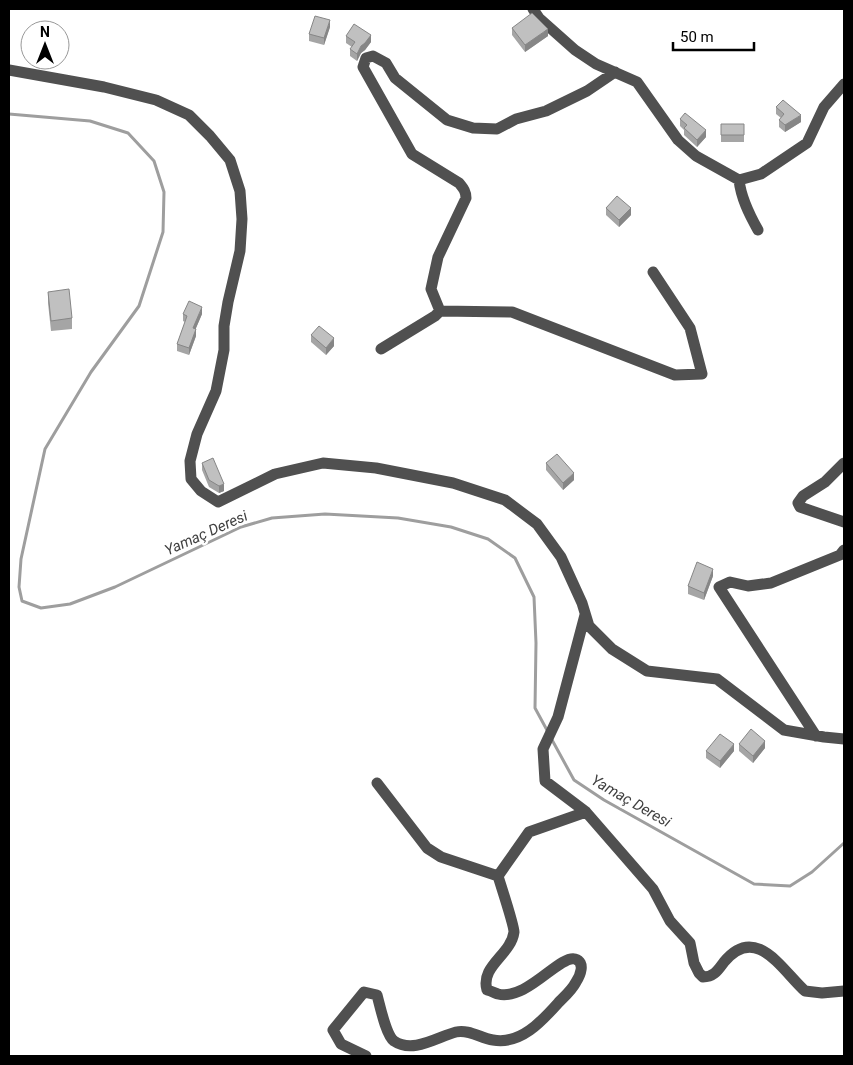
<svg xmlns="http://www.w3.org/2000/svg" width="853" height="1065" font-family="Roboto,sans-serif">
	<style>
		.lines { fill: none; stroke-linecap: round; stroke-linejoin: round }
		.stream { stroke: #9e9e9e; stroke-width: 3 }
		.minor { stroke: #505050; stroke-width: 11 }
		.wall { fill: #a5a5a5 }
		.shaded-wall { fill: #868686 }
		.building { fill: #c0c0c0; stroke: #868686 }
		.labels { text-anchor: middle; stroke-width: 5; stroke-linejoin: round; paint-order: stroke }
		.water-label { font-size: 15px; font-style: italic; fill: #3f3f3f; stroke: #fff }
	</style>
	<rect width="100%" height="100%" fill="#fff"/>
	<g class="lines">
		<!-- stream -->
		<path class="stream" d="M9,114L90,121L128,133L154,161L164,192L163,232L139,306L91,372L45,449L21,559L19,587L22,601L41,608L70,604L115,587L241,527L272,518L325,514L398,518L451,527L488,539L515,558L534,597L536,643L535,708L548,732
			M551,738L574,780L604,800L754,884L790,886L812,872L844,843"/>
		<!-- minor -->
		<path class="minor" d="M533,9L539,18L575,50L596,64L637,82L678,140L696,156L739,180L761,174L807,143L824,107L844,84
			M9,70L104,87L156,100L189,115L210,136L230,160L240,191L242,219L240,251L228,302L224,326V350L216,391L197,434L190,461L191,479L201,491L218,502L275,474L323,463L376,468L453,483L505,500L537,524L561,557L582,603L589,626L612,649L647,671L717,679L784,730L824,737L844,739
			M739,180C741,198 749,214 758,230
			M440,311L431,289L438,257L466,198C466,191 463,188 459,183L412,154L363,67L366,58L373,56L386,63L395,78L447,120L473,128L497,129L516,119L546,111L587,91L615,72
			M381,349L435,316L440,311L512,312L675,375L702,374L690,328L653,272
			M844,463L825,482L803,496L798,503L800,507L844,522
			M585,615L558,717L543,749L545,781L586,812L653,889L670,921L690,943L694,963L699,973L703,977C714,977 718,970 724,962C756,923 782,970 805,991L822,993L844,991
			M816,736L719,587L730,582L748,586L771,583L840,555L844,550
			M377,783L427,848L441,857L498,876
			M498,876L529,832L586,812
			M366,1056L341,1044L333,1030L364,992L377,995C380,1006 386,1035 394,1041C413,1054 437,1037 456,1032C469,1029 480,1038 493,1040C521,1045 542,1021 559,1002C565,996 572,990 576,982C580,976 586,962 575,959C559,955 527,1001 498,994C495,993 491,991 487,990C480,966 511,955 514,932C514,925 501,886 498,876"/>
	</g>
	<!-- wall -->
	<path class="wall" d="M330,27L324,45L309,41V34Z
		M512,28L548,36L525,52L512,35Z
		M346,36L371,42L365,50L361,53L357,61L350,56V49L352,47L346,43Z
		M776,107L801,122L785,132L779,127V120L781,118L776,114Z
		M680,119L706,137L697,147L684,135V130L680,126Z
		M721,124H744V142H721Z
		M606,208L631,215L619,227L606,215Z
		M48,292L72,318V329L51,331L48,303Z
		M183,314H202L196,328V336L189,355L177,351V344L185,322L183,321Z
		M311,335L334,346L326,355L311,342Z
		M202,463L224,491L219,493L209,487L202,470Z
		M546,463L574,480L563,490L546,470Z
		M713,576L704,600L688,594V586Z
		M739,744L765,748L753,763L739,751Z
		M706,751H734L720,768L706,758Z"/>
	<!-- shaded-wall -->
	<path class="shaded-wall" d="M330,20V27L324,45V38Z
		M548,29V36L525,52V45Z
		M371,35V42L365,50L361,53L357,61V54L361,46Z
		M801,115V122L785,132V125Z
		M706,130V137L697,147V140Z
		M631,208V215L619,227V220Z
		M202,307V314L193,335V328Z
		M196,329V336L189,355V348Z
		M334,338V346L326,355V348Z
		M574,473V480L563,490V483Z
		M224,484V491L219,493V486Z
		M713,569V576L704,600V593Z
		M765,741V748L753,763V756Z
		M734,744V751L720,768V761Z"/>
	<!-- building -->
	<path class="building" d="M532,13L548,29L525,45L512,28Z
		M315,16L330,20L324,38L309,34Z
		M354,24L371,35L365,43L361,46L357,54L350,49L355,42L346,36Z
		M783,100L801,115L785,125L779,120L784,114L776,107Z
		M685,113L706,130L697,140L684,128L687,125L680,119Z
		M721,124H744V135H721Z
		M617,196L631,208L619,220L606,208Z
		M69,289L72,318L51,321L48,292Z
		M189,301L202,307L193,328L196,329L189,348L177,344L187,316L183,314Z
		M319,326L334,338L326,348L311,335Z
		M557,454L574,473L563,483L546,463Z
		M213,458L224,484L219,486L209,480L202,463Z
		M697,562L713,569L704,593L688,586Z
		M751,729L765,741L753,756L739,744Z
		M720,734L734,744L720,761L706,751Z"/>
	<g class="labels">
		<!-- water labels -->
		<g class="water-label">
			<text transform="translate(206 533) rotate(-24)" y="5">Yamaç Deresi</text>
			<text transform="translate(631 801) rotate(30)" y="5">Yamaç Deresi</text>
		</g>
	</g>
	<!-- border -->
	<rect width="853" height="1065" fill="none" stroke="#000000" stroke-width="20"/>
	<!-- north arrow -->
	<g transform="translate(45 45)"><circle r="24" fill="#ffffff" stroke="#999999"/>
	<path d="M0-4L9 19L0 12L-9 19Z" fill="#000000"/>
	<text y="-8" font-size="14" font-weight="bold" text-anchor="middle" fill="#000000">N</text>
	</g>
	<!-- scale -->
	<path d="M673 42v8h81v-8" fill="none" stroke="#000000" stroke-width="2.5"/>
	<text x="680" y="42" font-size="15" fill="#000000" stroke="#ffffff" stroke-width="4" paint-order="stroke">50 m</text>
</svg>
